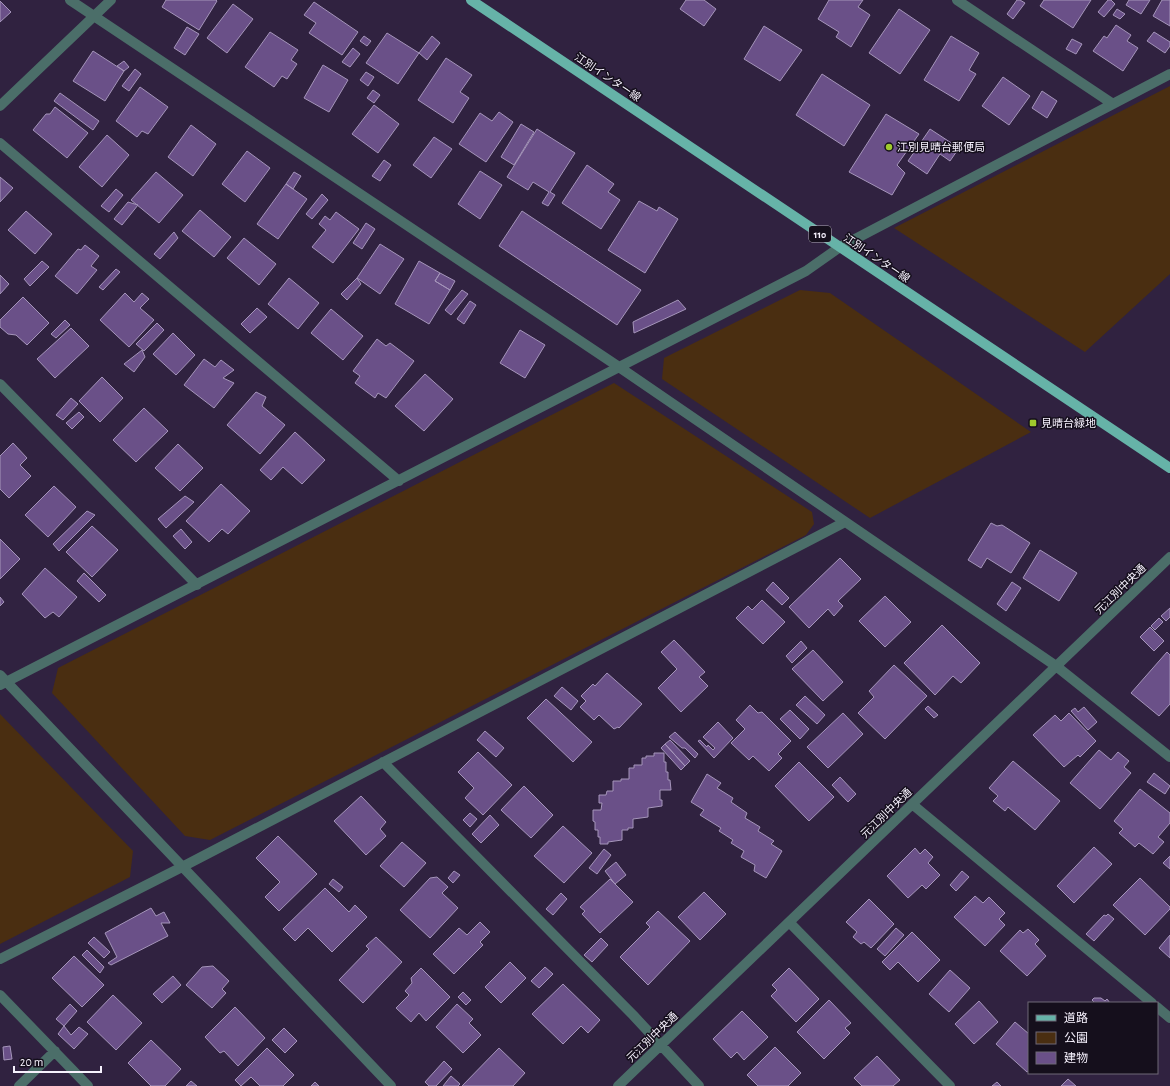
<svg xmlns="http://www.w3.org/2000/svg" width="1170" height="1086" font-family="'Alegreya Sans','Noto Sans JP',sans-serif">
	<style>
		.green { fill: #4a2e11 }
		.building { fill: #6a5088; stroke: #a595ba }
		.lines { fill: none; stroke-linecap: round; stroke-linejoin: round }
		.minor { stroke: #4b6e69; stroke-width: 10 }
		.primary { stroke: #66b3a8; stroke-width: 10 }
		.poi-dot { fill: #9fca2d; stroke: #150f1c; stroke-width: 1.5 }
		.labels { text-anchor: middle; stroke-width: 3; stroke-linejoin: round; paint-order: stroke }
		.shield { fill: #150f1c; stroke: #b2adba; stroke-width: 1 }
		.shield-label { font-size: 10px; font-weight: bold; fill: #f6f1fd }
		.street-label { font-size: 11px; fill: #f6f1fd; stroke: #150f1c }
		.poi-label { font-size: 11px; fill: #f6f1fd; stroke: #150f1c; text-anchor: start }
	</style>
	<rect width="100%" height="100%" fill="#302240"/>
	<!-- green -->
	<path class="green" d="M1170,86V274L1085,352L894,228Z
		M800,290L830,293L1031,432L870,518L662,379L664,358Z
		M614,383L812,512L814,524L806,535L210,840L185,836L52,693L58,668Z
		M0,714L133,851L130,877L0,944Z"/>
	<!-- building -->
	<path class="building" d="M166,0H216L217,1L199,30L162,7Z
		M686,0H704L716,9L704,26L680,9Z
		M829,0H863L858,7L870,15L851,47L836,37L839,32L818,19Z
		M1017,0H1020L1025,3L1013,19L1007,14Z
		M1044,0H1091L1073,28L1040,6Z
		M1108,0H1111L1115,4L1104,17L1098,12Z
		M1129,0H1150L1141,14L1126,5Z
		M1162,0H1170V26L1153,16Z
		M0,1L11,12L0,22Z
		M314,2L358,32L342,55L309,33L316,23L304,15Z
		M233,4L253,19L227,53L207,38Z
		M899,9L930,30L900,74L869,53Z
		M1117,9L1125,14L1120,19L1113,15Z
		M1116,25L1131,35L1127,41L1138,48L1123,71L1093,51L1104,36L1107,38Z
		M764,26L802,50L780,81L744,59Z
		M187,27L199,34L185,55L174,48Z
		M270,32L298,50L291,60L297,64L287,79L282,76L274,87L245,67Z
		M1154,32L1170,42V46L1165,53L1147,41Z
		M387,33L419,53L398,84L366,63Z
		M364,36L371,41L367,46L360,41Z
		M432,36L440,43L427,60L419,53Z
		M951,36L979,53L969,70L976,74L959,101L924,80Z
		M1072,39L1082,44L1076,54L1066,49Z
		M353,48L360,54L350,67L342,62Z
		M93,51L124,71L105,101L73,81Z
		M446,58L472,75L460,92L469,98L453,123L418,100Z
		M124,61L129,67L124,71L117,66Z
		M323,65L348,80L329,112L304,98Z
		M135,69L141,74L129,91L122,86Z
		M366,72L374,77L368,86L360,80Z
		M822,74L870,105L844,146L796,115Z
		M1003,77L1030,96L1009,125L982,106Z
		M140,87L168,107L148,134L142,131L137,137L116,121Z
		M373,90L380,95L374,103L367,98Z
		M1042,91L1057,101L1047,118L1032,108Z
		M60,93L99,121L93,130L54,101Z
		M374,105L399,124L378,153L352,134Z
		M55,107L88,133L67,158L33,130L46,114H50Z
		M499,112L513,122L486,162L459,144L480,113L492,121Z
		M886,114L919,134L897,165L905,173L892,195L849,172Z
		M521,124L534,132L514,165L501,157Z
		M191,125L216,144L193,176L168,157Z
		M537,129L575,153L550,192L555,195L548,206L542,203L549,192L533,182L528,190L507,177Z
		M930,129L959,148L950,161L940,154L927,174L908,161Z
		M107,135L129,155L102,187L79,167Z
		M434,137L452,149L431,178L413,165Z
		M247,151L270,168L245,202L222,184Z
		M384,160L391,165L380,181L372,176Z
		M587,165L614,184L608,192L620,200L601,229L562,203Z
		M480,171L502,185L480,219L458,204Z
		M156,172L183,195L159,223L131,200Z
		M294,172L301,176L293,189L286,184Z
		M0,177L13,188L0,202Z
		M286,184L307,199L278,239L257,224Z
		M116,189L123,195L109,212L101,206Z
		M322,194L328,200L312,219L306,214Z
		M639,201L657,211L659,207L678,219L645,273L608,250Z
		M128,202L138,205L122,225L114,219Z
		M200,210L231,237L214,257L182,231Z
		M26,211L52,234L35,254L8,230Z
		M522,211L641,290L617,325L499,246Z
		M336,212L359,229L333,263L312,247L326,230L319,224L325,216L330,220Z
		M366,223L375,229L362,249L353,243Z
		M174,232L178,238L160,259L154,254Z
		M244,238L276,264L259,285L227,258Z
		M380,244L404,259L380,294L357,278Z
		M85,245L99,256L91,266L97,270L77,294L55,276L78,249L81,250Z
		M42,261L49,267L30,286L24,279Z
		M419,261L440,273L435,281L450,290L429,324L395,304Z
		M116,269L120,272L103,290L99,287Z
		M440,273L455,281L450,290L435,281Z
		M0,275L9,284L0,294Z
		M289,278L319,303L298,329L268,304Z
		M357,278L361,284L347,300L341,294Z
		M462,290L468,294L451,315L445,310Z
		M125,293L134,302L142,293L149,299L140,308L154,320L129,347L100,320Z
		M23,297L49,323L27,345L16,335L8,334L0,327V320Z
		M678,300L686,309L634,333L633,322Z
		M470,301L476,305L464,324L457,319Z
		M257,308L267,317L250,333L241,324Z
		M331,309L363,336L343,360L311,333Z
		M65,320L70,325L56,338L51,334Z
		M157,323L164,330L144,351L136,344Z
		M71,328L89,346L55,378L37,359Z
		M520,330L545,345L525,378L500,363Z
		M173,333L195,355L176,375L153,354Z
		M377,339L386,346L390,343L414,361L386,398L378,393L375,398L355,383L360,376L353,371Z
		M142,350L145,357L134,372L124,364Z
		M204,359L215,367L221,360L234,370L223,378L234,383L214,408L184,385Z
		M425,374L453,399L424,431L395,406Z
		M102,377L123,398L100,422L79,401Z
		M256,392L266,397L262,406L285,425L260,454L227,425Z
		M71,398L78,404L63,420L56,415Z
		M144,408L168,431L136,462L113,440Z
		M79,412L84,417L72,429L66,423Z
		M295,432L325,460L302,484L283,467L271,480L260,470Z
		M13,443L27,458L20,465L31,476L9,498L0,489V456Z
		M178,444L203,468L180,491L155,468Z
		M221,484L250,511L228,534L222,529L209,542L186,521Z
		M54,486L76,507L48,537L25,515Z
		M185,496L194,502L166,528L158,519Z
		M87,511L95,515L59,551L53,544Z
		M991,523L997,526L1002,525L1030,543L1011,573L987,558L981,568L968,560Z
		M92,526L118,550L92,577L66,552Z
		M181,529L192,542L185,549L173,536Z
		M0,539L20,559L0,579Z
		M1040,550L1077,573L1059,601L1023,578Z
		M840,558L861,579L838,601L843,606L834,616L828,609L809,628L789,607Z
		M45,568L77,597L59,617L53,612L45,618L22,594Z
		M84,573L106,595L99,602L77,581Z
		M773,582L789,598L782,605L766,590Z
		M1012,582L1021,588L1006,611L997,604Z
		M885,596L911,622L885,647L859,621Z
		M0,597L4,602L0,606Z
		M762,600L785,622L763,644L736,618L748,606L752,610Z
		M1170,608V617L1166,621L1161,616Z
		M1159,618L1163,622L1155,630L1151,626Z
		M942,625L980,663L961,683L953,676L935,695L904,663Z
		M1150,627L1164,641L1154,651L1140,637Z
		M674,640L705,672L699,677L708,686L681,712L658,688L677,669L661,652Z
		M801,641L807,648L792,663L786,656Z
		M813,650L843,682L823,701L792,669Z
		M1167,652L1170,655V704L1159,716L1131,693Z
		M894,665L927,696L885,739L858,713L874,697L869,691Z
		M607,673L642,704L619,728L618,727L614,729L599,715L594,720L580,707L586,701L581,696L593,684L595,686Z
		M562,687L578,701L571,710L554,696Z
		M805,696L825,715L817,724L796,705Z
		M546,699L592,742L573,762L527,718Z
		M750,705L758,713L762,712L791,741L778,754L782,758L769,771L753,756L749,760L731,743L745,729L736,720Z
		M928,706L938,715L934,718L925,709Z
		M1084,707L1097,722L1088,730L1071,711L1075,708L1078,712Z
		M790,710L809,729L800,739L780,719Z
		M843,713L863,734L828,768L807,747Z
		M1069,713L1096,741L1080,757L1078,755L1064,767L1033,735L1055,715L1061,721Z
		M718,722L733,738L714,758L698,741L700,740L707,747L708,745L713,750L715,748L703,737Z
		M485,731L504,748L496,757L477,740Z
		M675,732L698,754L695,758L685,748H682L669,737Z
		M670,740L690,761L685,766L665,744Z
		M665,744L685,766L681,770L661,748Z
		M1099,750L1111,760L1118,752L1129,761L1124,767L1131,773L1100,809L1070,783Z
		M478,752L512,785L483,815L465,798L474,788L458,772Z
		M654,753H664V762H666V772H668V780H670L671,790H660V800H662V806L648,808V817L633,819V828H628V830H622V840L608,842V844H600V837H598V830H595V822L593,821V810H601L602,803H599V795H606L607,791H613V781H621V779H629V768H634V765H642V758H646V756H654Z
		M1013,761L1060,801L1035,830L1008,807L1005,811L993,801L998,796L989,788Z
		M799,762L834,797L809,821L775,786Z
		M1154,773L1170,786L1165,794L1147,782Z
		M707,774L721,783L717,788L733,798L731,802L747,813L745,818L760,827L758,831L774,841L771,844L782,851L766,878L754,871L755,865L741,857L744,851L731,843L733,840L719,831L721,828L700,815L704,810L691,802Z
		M840,777L856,794L848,802L832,785Z
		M524,786L553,815L531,838L501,810Z
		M1140,789L1170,813V823L1158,837L1164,842L1153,854L1139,843L1135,847L1119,833L1123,829L1114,821Z
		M361,796L386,822L380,829L386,836L366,855L334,821Z
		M470,813L477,819L470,827L463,820Z
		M490,815L499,825L481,843L472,834Z
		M563,826L592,853L564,883L534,856Z
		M278,836L317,874L279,911L265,897L280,882L256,858Z
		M402,842L426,863L404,887L380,866Z
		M1094,847L1112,864L1074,903L1057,886Z
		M915,848L920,854L925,849L933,857L928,863L940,875L926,889L922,885L908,898L887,876Z
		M604,849L611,855L597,874L589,868Z
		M1170,856V869L1163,863Z
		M616,862L626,875L615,884L605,871Z
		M454,871L460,875L453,883L448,878Z
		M962,871L969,877L956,891L950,885Z
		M437,877L448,887L442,893L458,908L430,938L400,910L430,878Z
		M1140,878L1170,907V909L1145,935L1113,905Z
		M333,879L343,887L339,892L329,884Z
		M610,879L633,902L600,933L582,914L585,911L580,907Z
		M325,888L349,912L355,905L367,917L332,952L308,928L295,941L283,929Z
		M704,892L726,914L700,940L678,917Z
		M561,893L567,899L553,915L546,909Z
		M975,896L983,903L989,897L1005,913L999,919L1005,925L985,946L954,917Z
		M869,899L894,924L871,948L864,942L861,944L853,937L857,932L846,922Z
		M151,908L156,916L164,912L170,923H161L168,936L111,965L108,963L117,957L105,933Z
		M658,911L690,941L648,985L620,957L650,927L646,923Z
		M1108,914L1114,919L1094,941L1086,934L1104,915L1106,916Z
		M480,922L490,932L480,942L483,945L454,974L433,954L459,928L467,935Z
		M896,928L904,935L885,956L877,949Z
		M1028,929L1039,940L1035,944L1046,956L1027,976L1000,951L1020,930L1023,933Z
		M912,932L940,960L918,982L898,962L890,970L882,962Z
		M1170,935V958L1159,948Z
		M94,937L110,952L104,958L88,943Z
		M376,937L402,962L363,1003L339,980L369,949L366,946Z
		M601,938L608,945L592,962L584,955Z
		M87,950L104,967L100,973L82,955Z
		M74,956L104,985L82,1007L52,978Z
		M510,962L526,978L501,1003L485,987Z
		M213,966L229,981L222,989L226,993L212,1008L186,985L202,967Z
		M545,967L553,974L539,988L531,981Z
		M421,968L450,997L426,1021L419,1013L411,1022L396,1008L409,995L405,991L412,983L411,978Z
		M789,968L819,999L796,1022L771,996L777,990L772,985Z
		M950,970L970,988L949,1012L929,994Z
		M173,976L181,985L162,1003L153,994Z
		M563,984L600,1020L588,1033L581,1026L563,1044L532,1014Z
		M463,992L471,1000L466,1005L458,997Z
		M113,995L142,1023L116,1050L87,1022Z
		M1094,998H1101L1105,1001L1107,999L1110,1003H1095L1092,1000Z
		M829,1000L851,1023L845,1028L850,1033L824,1059L797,1032Z
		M979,1001L998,1022L974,1044L955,1024Z
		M70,1004L77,1011L64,1026L56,1019Z
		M457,1004L473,1019L469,1023L481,1035L463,1053L436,1027Z
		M235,1007L265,1038L238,1066L224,1051L220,1053L205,1037Z
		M742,1011L768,1037L744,1060L737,1052L731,1058L713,1039Z
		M1015,1022L1029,1034V1071L1027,1072L996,1044Z
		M64,1026L71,1035L79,1027L88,1034L74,1049L58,1034Z
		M284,1028L297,1041L285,1053L272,1040Z
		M151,1040L181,1069L165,1086H151L128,1063Z
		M10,1046L12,1059L4,1060L3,1047Z
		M775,1047L801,1073L788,1086H758L747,1075Z
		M267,1048L294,1075L283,1086H260L251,1077L241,1086L235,1080Z
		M499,1048L525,1073L513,1086H462Z
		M877,1056L900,1080L893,1086H862L854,1078Z
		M444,1061L452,1069L436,1086H429L425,1082Z
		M451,1076L460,1084L458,1086H443Z
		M1068,1079L1076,1086H1061Z
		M191,1081L197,1086H186Z
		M315,1082L319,1086H311Z
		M997,1082L1001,1086H992Z"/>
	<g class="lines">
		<!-- minor -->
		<path class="minor" d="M70,0L619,367L1056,666L1170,757
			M957,0L1113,104
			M0,106L111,0
			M0,143L399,481
			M0,384L197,585
			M0,675L391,1086
			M0,685L806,271L840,247L1170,74
			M383,762L633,1015L699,1086
			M912,804L1152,1003
			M789,922L950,1086
			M0,959L182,867L845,522
			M0,995L88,1086
			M1157,1007L1170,1018
			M19,1086L55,1051
			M618,1086L1170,557"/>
		<!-- primary -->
		<path class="primary" d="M471,0L1170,468"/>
	</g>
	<!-- markers -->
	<g class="poi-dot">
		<circle cx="889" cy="147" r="4"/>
		<rect x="1029" y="419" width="8" height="8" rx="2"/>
	</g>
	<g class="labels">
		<!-- shield labels -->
		<rect class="shield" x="809" y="226" width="22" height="16" rx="3"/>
		<g class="shield-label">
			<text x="820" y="238">110</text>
		</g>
		<!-- street labels -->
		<g class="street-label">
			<text transform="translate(608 77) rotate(34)" y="4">江別インター線</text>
			<text transform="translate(877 258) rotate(34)" y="4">江別インター線</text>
			<text transform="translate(1120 589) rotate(-44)" y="4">元江別中央通</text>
			<text transform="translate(886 813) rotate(-44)" y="4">元江別中央通</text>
			<text transform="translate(652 1037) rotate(-44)" y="4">元江別中央通</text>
		</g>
		<!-- poi labels -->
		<g class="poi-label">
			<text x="897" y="151">江別見晴台郵便局</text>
			<text x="1041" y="427">見晴台緑地</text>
		</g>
	</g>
	<!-- legend -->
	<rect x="1028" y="1002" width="130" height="72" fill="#150f1c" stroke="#6f6976"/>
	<rect x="1036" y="1015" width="20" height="6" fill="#66b3a8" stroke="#6f6976"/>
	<text x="1064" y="1022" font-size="12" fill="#f6f1fd">道路</text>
	<rect x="1036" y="1032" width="20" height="12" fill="#4a2e11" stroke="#6f6976"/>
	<text x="1064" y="1042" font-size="12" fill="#f6f1fd">公園</text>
	<rect x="1036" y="1052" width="20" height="12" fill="#6a5088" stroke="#6f6976"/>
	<text x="1064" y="1062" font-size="12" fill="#f6f1fd">建物</text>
	<!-- scale -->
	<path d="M14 1066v6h87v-6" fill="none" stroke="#f6f1fd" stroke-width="2"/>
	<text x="20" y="1066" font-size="12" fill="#f6f1fd" stroke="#150f1c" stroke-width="3" paint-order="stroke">20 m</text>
</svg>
